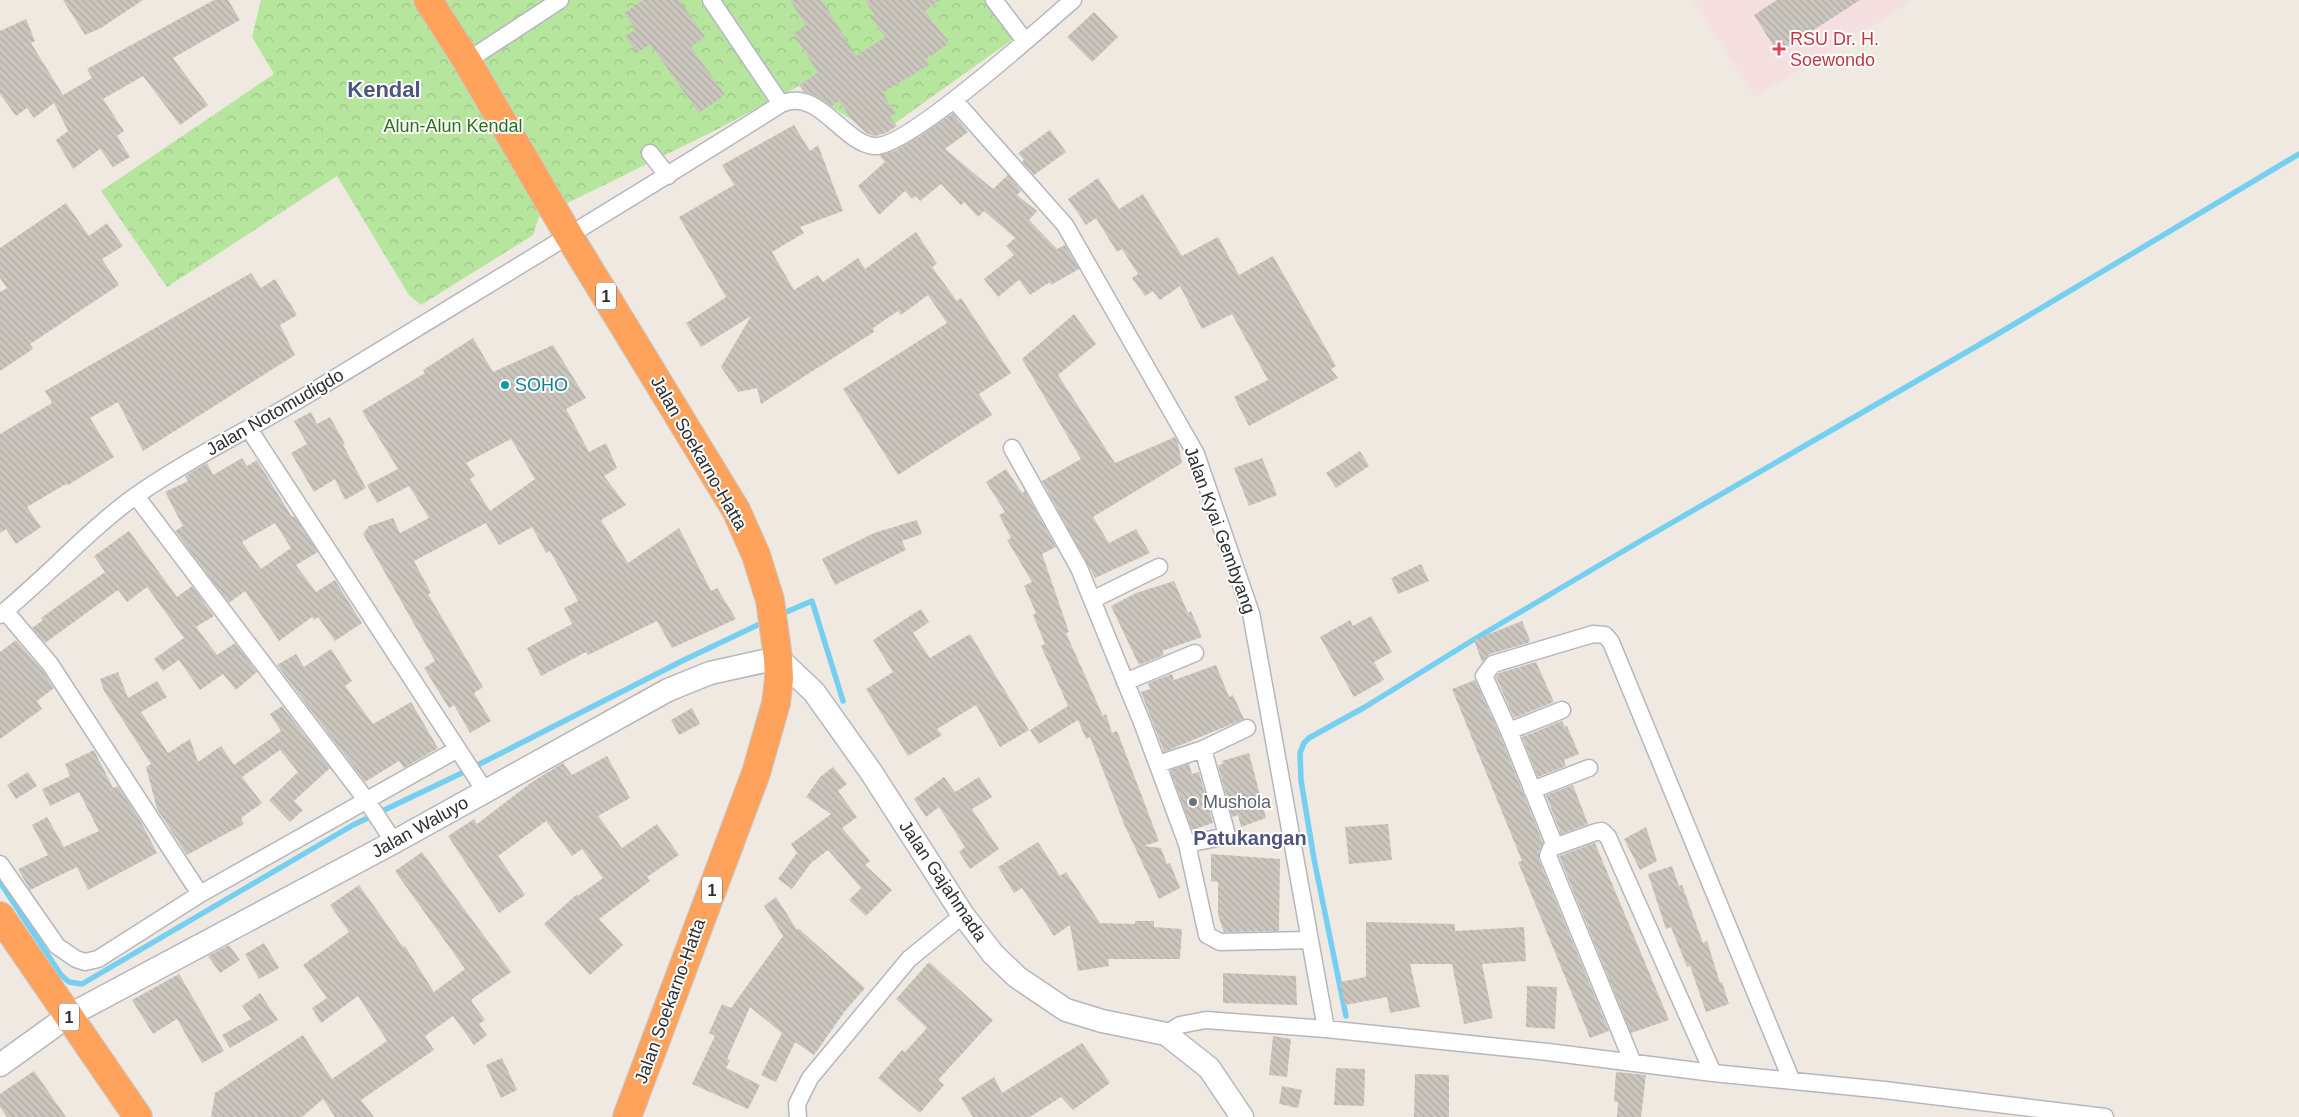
<svg xmlns="http://www.w3.org/2000/svg" width="2299" height="1117" font-family="Arial,sans-serif">
	<style>
		.medical { fill: #f5dfe0 }
		.park { fill: url(#park-crowns) }
		.lines { fill: none; stroke-linecap: round; stroke-linejoin: round }
		.stream { stroke: #75cff0; stroke-width: 5.5 }
		.building { fill: url(#building-back-hatch); fill-rule: evenodd }
		.street-casing { stroke: #b4b7c1; stroke-width: 19 }
		.secondary-casing { stroke: #b4b7c1; stroke-width: 25 }
		.highway-casing { stroke: #c9c9c9; stroke-width: 30 }
		.street { stroke: #fff; stroke-width: 16 }
		.secondary { stroke: #fff; stroke-width: 22 }
		.highway { stroke: #ffa35c; stroke-width: 28 }
		.health-dot { fill: #e0444e; stroke: #fff; stroke-width: 2 }
		.culture-dot { fill: #0f9aa8; stroke: #fff; stroke-width: 2 }
		.worship-dot { fill: #6b7280; stroke: #fff; stroke-width: 2 }
		.labels { text-anchor: middle; stroke-width: 4; stroke-linejoin: round; paint-order: stroke }
		.shield { fill: #fff; stroke: #6d6d6d; stroke-width: 1 }
		.shield-label { font-size: 16px; font-weight: bold; fill: #2e2e2e }
		.health-label { font-size: 18px; fill: #be3a42; stroke: #fff; text-anchor: start }
		.park-label { font-size: 18px; fill: #2c6e1b; stroke: #fff }
		.culture-label { font-size: 18px; fill: #0d838f; stroke: #fff; text-anchor: start }
		.street-label { font-size: 18px; fill: #2e2e2e; stroke: #fff }
		.worship-label { font-size: 18px; fill: #5b616d; stroke: #fff; text-anchor: start }
		.quarter-label { font-size: 20px; font-weight: bold; fill: #4d5680; stroke: #fff }
		.district-label { font-size: 22px; font-weight: bold; fill: #4d5680; stroke: #fff }
	</style>
	<defs>
		<pattern id="park-crowns" width="20" height="18" patternUnits="userSpaceOnUse" patternTransform="scale(1.25)"><rect width="20" height="18" fill="#b6e59e"/><path d="M2 6a3 3 0 1 1 6 0M12 15a3 3 0 1 1 6 0" fill="none" stroke="#9dc588"/></pattern>
		<pattern id="building-back-hatch" width="6" height="6" patternUnits="userSpaceOnUse" patternTransform="scale(1.25)"><rect width="6" height="6" fill="#cbc7bf"/><path d="M-1 5l2 2M0 0l6 6M5-1l2 2" fill="none" stroke="#afaba4"/></pattern>
	</defs>
	<rect width="100%" height="100%" fill="#efe9e1"/>
	<!-- medical -->
	<path class="medical" d="M1693,0H1914L1755,97Z"/>
	<!-- park -->
	<path class="park" d="M261,0H985L1013,39L877,136L799,86L714,131L539,217L533,235L421,305L409,295L337,176L167,287L101,191L274,74L252,37Z"/>
	<g class="lines">
		<!-- stream -->
		<path class="stream" d="M779,615L812,601L843,701
			M0,882L61,975L69,982L82,984L353,825L466,771L684,660L766,621
			M1346,1016L1314,859L1301,780L1300,753L1304,743L1309,738L1365,707L1473,640L1642,540L1996,335L2299,154"/>
	</g>
	<!-- building -->
	<path class="building" d="M63,0H143L101,28L85,35Z
		M214,0H228L240,20L173,58L208,105L180,125L143,76L103,99L124,131L117,136L130,157L113,167L100,149L73,169L56,140L68,131L54,103L34,118L27,108L16,116L0,94V31L26,19L35,41L31,43L63,95L92,78L87,69Z
		M643,0H679L705,37L691,47L725,95L699,113L650,44L637,53L625,36L636,29L624,13Z
		M790,0H822L856,56L885,37L870,17L874,14L865,0H940L925,11L949,43L925,60L929,65L882,93L896,113L890,117L897,126L886,133L874,136L866,133L853,121L839,101L832,106L814,95L804,92L799,85L818,73L793,33L806,26Z
		M1777,0H1860L1778,53L1754,15Z
		M1094,12L1118,37L1092,62L1067,37Z
		M953,113L968,132L945,149L993,189L1008,175L1021,191L1017,195L1037,211L1029,220L1057,249L1065,245L1079,269L1051,285L1050,282L1030,295L1019,280L998,297L984,279L1014,255L1006,246L1015,238L984,211L978,217L964,202L961,205L941,184L920,201L916,196L912,199L905,191L879,215L858,186L885,162L879,155L895,151L919,137Z
		M794,125L810,151L818,145L843,211L800,227L804,233L772,252L794,290L818,275L823,282L858,258L865,269L916,232L937,264L932,267L957,301L961,298L1011,373L979,394L992,415L898,475L843,389L947,323L928,295L901,315L898,311L873,328L874,332L761,404L757,388L738,392L721,367L751,316L701,347L686,323L726,297L679,217L734,185L722,165Z
		M1050,130L1066,152L1034,175L1022,162L1024,160L1018,153Z
		M1098,178L1119,209L1143,194L1182,256L1218,237L1239,275L1273,256L1336,366L1331,369L1338,378L1249,426L1234,397L1268,380L1232,314L1202,329L1180,286L1160,300L1153,291L1145,296L1132,278L1138,274L1122,249L1117,252L1096,218L1086,225L1068,199Z
		M66,203L89,236L107,223L123,246L102,259L119,285L30,344L33,349L0,371V292L7,288L0,278V248Z
		M251,273L261,288L275,279L297,315L280,325L295,355L143,451L118,402L90,418L114,457L68,485L66,484L27,507L41,527L16,544L6,529L0,533V434L52,403L45,391Z
		M1074,314L1096,344L1058,375L1115,463L1175,437L1178,443L1182,463L1093,517L1109,543L1136,529L1150,553L1095,578L1042,481L1081,459L1022,359Z
		M473,338L493,372L553,345L586,398L566,409L589,452L606,443L617,468L604,476L626,505L601,520L628,563L679,528L711,591L717,588L736,619L672,648L657,621L588,655L586,652L541,676L527,648L572,624L564,608L578,601L550,551L546,553L532,527L499,545L486,523L414,561L431,593L428,594L483,687L474,693L491,721L470,733L454,705L449,708L424,668L435,661L363,534L369,526L393,518L400,533L429,518L409,486L377,503L367,485L398,469L362,411L425,373L423,370ZM511,439L535,479L490,511L470,479L475,476L466,463Z
		M311,412L317,424L330,417L345,444L343,445L366,488L345,500L335,479L314,492L291,453L307,444L294,421Z
		M1360,451L1369,466L1336,488L1326,473Z
		M242,458L247,466L257,460L292,517L294,516L318,552L296,565L316,592L335,580L362,623L335,641L318,617L314,620L312,617L279,641L245,591L229,603L175,531L183,526L165,492L188,481L185,476L207,463L213,475ZM275,523L291,548L261,569L242,542Z
		M1262,458L1277,495L1249,506L1234,468Z
		M1006,469L1022,493L1025,491L1056,547L1042,554L1069,632L1066,633L1103,716L1106,714L1112,733L1117,731L1159,841L1144,846L1161,848L1167,864L1170,863L1180,888L1159,899L1124,824L1090,737L1086,739L1078,720L1039,744L1030,730L1068,706L1041,646L1045,644L1033,615L1036,613L1024,586L1032,582L1007,540L1011,538L999,515L1005,512L986,482Z
		M917,520L922,534L902,541L906,550L835,585L822,559L874,533Z
		M129,531L177,597L192,586L214,616L196,627L217,655L235,643L257,672L236,690L223,674L200,690L179,660L163,671L154,659L184,638L147,587L127,602L118,590L45,643L32,628L43,620L41,618L105,572L94,556Z
		M1421,564L1429,581L1398,594L1391,578Z
		M1174,581L1188,613L1191,611L1202,637L1162,651L1164,655L1139,665L1111,606L1136,593Z
		M921,609L929,622L913,633L930,658L970,634L1029,730L1000,747L976,705L937,729L942,735L908,756L866,689L893,672L873,640Z
		M1371,616L1392,652L1374,662L1384,680L1354,697L1320,637L1350,620L1353,626Z
		M1522,621L1530,640L1528,643L1490,654L1482,662L1474,640Z
		M16,640L42,670L54,688L37,701L42,709L0,739V652Z
		M331,649L352,681L345,686L373,724L411,702L438,748L404,768L399,761L365,782L277,665L296,654L304,667Z
		M1536,662L1554,702L1514,718L1496,677L1499,673Z
		M1216,665L1229,697L1233,695L1244,719L1164,752L1141,692L1150,689L1148,683L1172,674L1174,680Z
		M118,672L128,698L157,681L167,697L141,712L168,753L190,739L198,762L221,746L234,765L281,731L270,714L282,706L330,768L294,801L303,810L290,822L269,800L298,772L280,750L242,777L262,803L241,818L244,824L187,855L157,809L146,767L151,764L104,691L100,679Z
		M1475,680L1500,735L1543,843L1539,852V860L1609,1031L1590,1038L1518,862L1522,861L1452,689Z
		M692,708L700,724L679,735L671,720Z
		M1562,721L1565,727L1567,726L1579,754L1564,760L1566,766L1538,777L1522,737Z
		M94,750L113,788L118,786L141,822L157,853L88,890L77,867L30,890L18,869L48,855L32,825L47,817L64,847L99,831L79,792L50,806L42,789L70,776L65,764Z
		M1249,753L1266,818L1241,827L1238,815L1232,817L1218,765L1223,764L1222,761Z
		M607,756L630,798L598,816L622,848L657,824L679,855L647,877L650,881L599,919L623,945L590,975L544,924L577,894L578,896L603,878L582,849L572,856L546,821L498,856L525,895L499,913L448,836L474,819L477,824L532,782L563,763L572,775Z
		M1189,764L1192,774L1199,772L1213,823L1192,830L1170,770Z
		M833,767L847,784L838,791L857,817L842,828L870,861L865,865L892,890L866,916L849,900L861,888L828,850L811,863L792,889L778,879L797,853L791,844L831,814L806,797L820,777Z
		M28,772L37,786L16,799L7,785Z
		M944,777L955,792L979,777L992,797L972,809L999,849L970,869L959,852L965,847L939,807L926,817L914,799Z
		M1573,785L1588,824L1561,834L1546,795Z
		M1388,824L1392,860L1349,864L1345,827Z
		M1646,827L1657,861L1640,870L1624,839Z
		M1038,842L1060,876L1066,872L1100,923L1135,924V921H1154V927L1182,929L1180,959H1108L1109,966L1078,971L1070,925L1054,936L1022,888L1014,893L998,867Z
		M1595,843L1669,1020L1631,1033L1559,856Z
		M422,852L511,972L472,999V1002L485,1020L479,1024L487,1035L474,1045L453,1016L425,1036L434,1050L361,1100L374,1117H335L323,1099L302,1117H211L215,1093L303,1035L332,1079L387,1041L358,996L321,1023L312,1008L327,998L303,965L349,932L330,905L359,885L403,947L405,946L434,992L465,969L395,871Z
		M1211,854L1280,859L1279,931L1224,932L1218,915V882L1211,881Z
		M1672,866L1679,886L1682,885L1703,943L1707,941L1720,983L1722,982L1729,1004L1706,1012L1690,966L1687,967L1671,927L1666,929L1648,874Z
		M776,897L797,930L798,928L865,988L845,1011L814,1055L795,1042L776,1082L761,1075L782,1033L750,1007L727,1059L730,1060L726,1068L760,1085L748,1109L692,1084L715,1036L709,1033L722,1004L731,1008L783,936L764,906Z
		M1366,922L1455,924V931L1524,927L1526,961L1482,964L1493,1018L1464,1024L1452,964H1410L1420,1007L1390,1013L1387,997L1345,1005L1340,982L1366,977Z
		M264,943L279,968L259,979L245,954Z
		M229,945L240,960L220,973L208,956Z
		M929,962L993,1020L938,1080L944,1085L920,1113L878,1078L902,1050L905,1052L927,1028L896,999Z
		M1223,973L1296,976L1297,1005L1223,1003Z
		M179,974L224,1051L202,1063L177,1019L153,1034L132,1000Z
		M1527,986L1557,987L1555,1029L1526,1027Z
		M260,993L278,1020L230,1048L222,1035L251,1019L242,1006Z
		M1273,1036L1291,1039L1287,1077L1269,1075Z
		M1082,1043L1110,1083L1073,1110L1061,1097L1030,1117H973L961,1098L994,1077L1002,1093Z
		M502,1058L517,1090L501,1098L486,1065Z
		M1336,1068L1365,1069L1364,1106L1334,1105Z
		M34,1071L66,1117H7L0,1107V1094Z
		M1616,1072L1646,1075L1641,1117H1617L1618,1102L1614,1101Z
		M1415,1074L1449,1075V1117H1414Z
		M1282,1086L1302,1090L1298,1108L1279,1104Z"/>
	<g class="lines">
		<defs>
			<path id="street" d="M711,0L781,104
				M994,0L1025,41
				M467,61L560,0
				M954,100L1065,225L1196,454L1251,613L1326,1029
				M650,153L668,176
				M249,429L485,791
				M1012,448L1079,568L1143,725L1187,844L1207,935L1220,942L1309,940
				M136,496L367,801L394,842
				M1092,600L1159,567
				M5,611L50,664L200,894
				M0,615C46,578 86,532 134,497C191,457 253,428 312,392C469,296 626,202 781,104C819,87 841,142 874,146C905,150 1043,26 1073,0
				M1125,682L1195,653
				M1509,731L1562,710
				M1158,764L1203,749L1247,728
				M1532,790L1589,768
				M1187,844L1222,837L1226,831L1203,749
				M1555,846L1509,731L1484,676L1493,664L1593,634L1605,635L1611,642L1791,1079
				M0,864L57,946L76,959L85,962L98,959L200,894L456,750
				M1166,1034L1180,1025L1206,1020L1326,1029L1548,1052L1713,1073L1884,1090L2105,1117
				M1633,1063L1548,856L1551,848L1596,832L1602,831L1608,837L1713,1073
				M798,1117L797,1104L810,1078L909,959L963,915"/>
			<path id="secondary" d="M0,1065L68,1016L394,842L668,690L710,673L778,658L814,692L871,772L963,915L993,954L1017,977L1066,1010L1102,1021L1166,1034L1209,1068L1242,1117"/>
			<path id="highway" d="M428,0L467,61L569,236L736,510L756,555L770,600L778,658L779,679L776,703L756,773L627,1117
				M0,916L138,1117"/>
		</defs>
		<!-- street casing -->
		<use href="#street" class="street-casing"/>
		<!-- secondary casing -->
		<use href="#secondary" class="secondary-casing"/>
		<!-- highway casing -->
		<use href="#highway" class="highway-casing"/>
		<!-- street -->
		<use href="#street" class="street"/>
		<!-- secondary -->
		<use href="#secondary" class="secondary"/>
		<!-- highway -->
		<use href="#highway" class="highway"/>
	</g>
	<!-- markers -->
	<path class="health-dot" d="M1776.5 41.5h5v5h5v5h-5v5h-5v-5h-5v-5h5z"/>
	<circle class="culture-dot" cx="505" cy="385" r="5"/>
	<circle class="worship-dot" cx="1193" cy="802" r="5"/>
	<g class="labels">
		<!-- shield labels -->
		<g class="shield">
			<rect x="596" y="282.5" width="20" height="27" rx="4"/>
			<rect x="702" y="876.5" width="20" height="27" rx="4"/>
			<rect x="59" y="1003.5" width="20" height="27" rx="4"/>
		</g>
		<g class="shield-label">
			<text x="606" y="302">1</text>
			<text x="712" y="896">1</text>
			<text x="69" y="1023">1</text>
		</g>
		<!-- health labels -->
		<g class="health-label">
			<text x="1790" y="45">RSU Dr. H.<tspan x="1790" dy="21">Soewondo</tspan></text>
		</g>
		<!-- park labels -->
		<g class="park-label">
			<text x="453" y="132">Alun-Alun Kendal</text>
		</g>
		<!-- culture labels -->
		<g class="culture-label">
			<text x="515" y="391">SOHO</text>
		</g>
		<!-- street labels -->
		<g class="street-label">
			<text transform="translate(275 412) rotate(-30)" y="6">Jalan Notomudigdo</text>
			<text transform="translate(699 453) rotate(60)" y="6">Jalan Soekarno-Hatta</text>
			<text transform="translate(1220 530) rotate(70)" y="6">Jalan Kyai Gembyang</text>
			<text transform="translate(420 827) rotate(-29)" y="6">Jalan Waluyo</text>
			<text transform="translate(943 881) rotate(56)" y="6">Jalan Gajahmada</text>
			<text transform="translate(670 1001) rotate(-70)" y="6">Jalan Soekarno-Hatta</text>
		</g>
		<!-- worship labels -->
		<g class="worship-label">
			<text x="1203" y="808">Mushola</text>
		</g>
		<!-- quarter labels -->
		<g class="quarter-label">
			<text x="1250" y="845">Patukangan</text>
		</g>
		<!-- district labels -->
		<g class="district-label">
			<text x="384" y="97">Kendal</text>
		</g>
	</g>
</svg>
